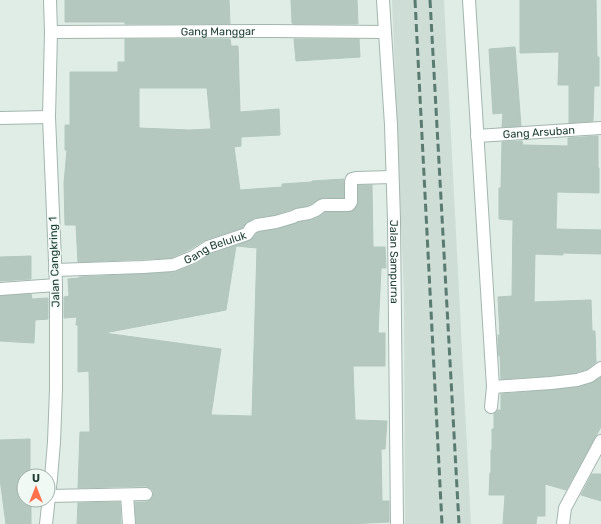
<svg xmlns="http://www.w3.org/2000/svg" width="601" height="524" font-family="Rubik,sans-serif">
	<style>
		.built { fill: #ceddd6 }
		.building { fill: #b5c8c0; stroke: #b2c7be; fill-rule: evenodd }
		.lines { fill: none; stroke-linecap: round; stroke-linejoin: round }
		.minor-casing { stroke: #a2b6ae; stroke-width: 14 }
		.minor { stroke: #fff; stroke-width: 12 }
		.rail { stroke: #597b71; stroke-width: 3; stroke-dasharray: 8 4; stroke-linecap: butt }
		.labels { text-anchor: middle; stroke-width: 3; stroke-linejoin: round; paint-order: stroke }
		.street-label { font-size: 11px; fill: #1f4035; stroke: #f1f9f5 }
	</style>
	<rect width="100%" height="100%" fill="#e0ede7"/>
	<!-- built -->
	<path class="built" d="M392,0H444L471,524H405L404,297Z"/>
	<!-- building -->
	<path class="building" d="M65,0H229L230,24H125V22H65Z
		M291,0H357L358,24H293L292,23Z
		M520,0H596L597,57H599V86H594L593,121L569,123V85H558L559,52L520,53Z
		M125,39H230L231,46H238L240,112L279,109L280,135L241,137V146L234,147L240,190L282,187V184L312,182V181L344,179V198H322L307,206L296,208L274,215L254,218L247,222L242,228L205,240L189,250L171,258L78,262L76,225H65L64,183L67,150H65V125H70V72H118V62H125ZM139,88H207L211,129L189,130L139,128Z
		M294,39H359L360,57L296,61Z
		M515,47L521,126L502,127L503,113L493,114L489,49Z
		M598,136V168H599V193L557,192L556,229L601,230V254L563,253V255L535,254L534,302L591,300L592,331H595L596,362L587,369L575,373L550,376L501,379L500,356H499L498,348V335H500L498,297L512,296L513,220L499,219V188H501L502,142L522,141L523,145L568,146V138Z
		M358,185H372L373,247H385L386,268H381L378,333H385V366H353L355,420L387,421L385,449H381L382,501H389V522L348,524H136L135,502H146L150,500L152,498L153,494V490L150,488L146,486L78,488L80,432H90L89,371L78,372V325H76L77,317L64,318V297L69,296L68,279L79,278V277L143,274L176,272L196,264L211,254L249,241L253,238L256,234L259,232L278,229L299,222L312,220L319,217L325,212H352L355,209L358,202ZM236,246L257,248L252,416L211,415L221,349L104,333L226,310Z
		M31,256V279L0,281V257Z
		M31,294L32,299L48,298V319L35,320L34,343L0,341V296Z
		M601,377V427L566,490L545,484V516H537L536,524H503L505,495H489L490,473H491V450H492V429H494V414L498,410H501V394L552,390L578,387L592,383Z
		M30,439V476H24V500H31V524H6L0,479V440Z
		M592,474H601V501L581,495Z
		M120,502L121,524H77L78,503Z"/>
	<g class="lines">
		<defs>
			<g id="minor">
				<path id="s1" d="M383,0L385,32L391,125L394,220L397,524"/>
				<path d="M469,0L493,387L491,407"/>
				<path id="s2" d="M51,32L270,31L385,32"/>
				<path d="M0,118L49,117"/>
				<path id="s3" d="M477,136L601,128"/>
				<path id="s4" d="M55,270L143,267L173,265L193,257L208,247L247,234L251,228L257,225L276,222L293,217L297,215L309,213L316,210L321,206L324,205H349L351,202V182L352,179L356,178L392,177"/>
				<path d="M0,289L56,285"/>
				<path d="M493,387L551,383L577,380L590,376L601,368"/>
				<path d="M127,495L129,524"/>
				<path d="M49,496L146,494"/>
				<path d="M46,524L51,478L54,442L56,389V285L49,117L51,32L50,0"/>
				<path d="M563,524L565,508L601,441"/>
			</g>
		</defs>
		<!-- minor casing -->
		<use href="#minor" class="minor-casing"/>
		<!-- minor -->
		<use href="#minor" class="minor"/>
		<!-- rail -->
		<path class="rail" d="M415,0L442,524
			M430,0L459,524"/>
	</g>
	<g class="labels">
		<!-- street labels -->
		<g class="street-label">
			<text dy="4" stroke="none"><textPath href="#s2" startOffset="167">Gang Manggar</textPath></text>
			<text dy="4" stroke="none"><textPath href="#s3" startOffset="62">Gang Arsuban</textPath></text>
			<text dy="4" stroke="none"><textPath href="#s4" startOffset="164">Gang Beluluk</textPath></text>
			<text transform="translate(54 262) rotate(-92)" y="4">Jalan Cangkring 1</text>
			<text dy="4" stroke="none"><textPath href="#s1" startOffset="262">Jalan Sampurna</textPath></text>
		</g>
	</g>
	<!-- north arrow -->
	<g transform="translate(36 488)"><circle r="19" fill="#f1f9f5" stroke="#9dafa8"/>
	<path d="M0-3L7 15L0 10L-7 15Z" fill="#ff714c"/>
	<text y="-6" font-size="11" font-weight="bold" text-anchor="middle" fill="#1f4035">U</text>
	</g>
</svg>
